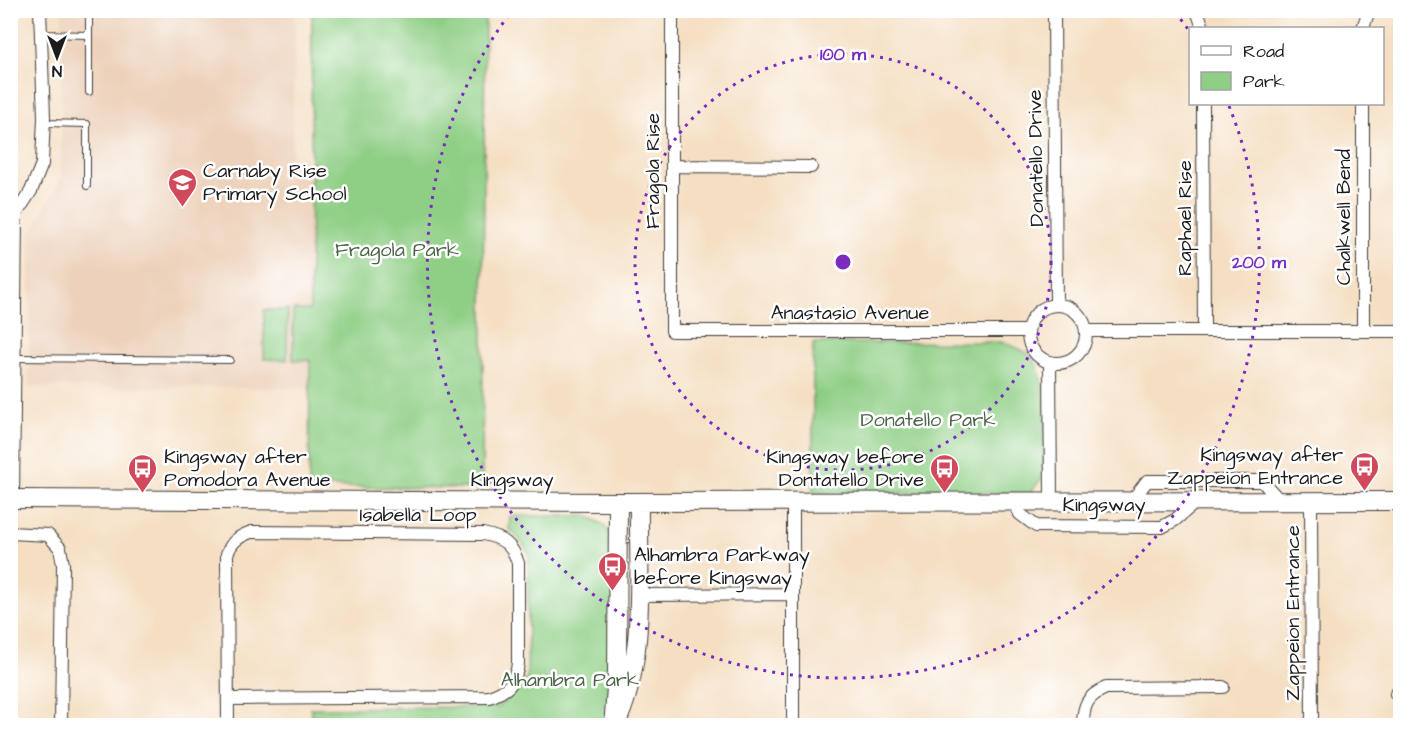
<svg xmlns="http://www.w3.org/2000/svg" width="1411" height="736" font-family="'Architects Daughter',sans-serif">
	<style>
		.built { fill: #edd1ba }
		.green { fill: #8fcf85; stroke: #567650; stroke-width: 1.5 }
		.lines { fill: none; stroke-linecap: round; stroke-linejoin: round }
		.lane-casing { stroke: #3d3935; stroke-width: 8 }
		.street-casing { stroke: #3d3935; stroke-width: 14 }
		.secondary-casing { stroke: #3d3935; stroke-width: 20 }
		.lane { stroke: #fff; stroke-width: 6 }
		.street { stroke: #fff; stroke-width: 12 }
		.secondary { stroke: #fff; stroke-width: 18 }
		.ring { fill: none; stroke: #7b2cbf; stroke-width: 3; stroke-dasharray: 3 6 }
		.labels { text-anchor: middle; stroke-width: 5; stroke-linejoin: round; paint-order: stroke }
		.street-label { font-size: 20px; fill: #1c1c1c; stroke: #fff }
		.poi-label { font-size: 20px; fill: #1c1c1c; stroke: #fff; text-anchor: start }
		.park-label { font-size: 20px; fill: #4a6446; stroke: #fff }
		.centre { fill: #7b2cbf; stroke: #fff; stroke-width: 3 }
		.ring-label { font-size: 18px; text-anchor: middle; font-weight: bold; fill: #7b2cbf; stroke: #fff; stroke-width: 5; stroke-linejoin: round; paint-order: stroke }
	</style>
	<rect width="100%" height="100%" fill="#fff"/>
	<filter id="ink" filterUnits="userSpaceOnUse"><feTurbulence type="fractalNoise" baseFrequency=".0167" numOctaves="2"/><feDisplacementMap in="SourceGraphic" scale="12" xChannelSelector="R" yChannelSelector="G"/><feConvolveMatrix kernelMatrix="1 2 1 2 8 2 1 2 1" color-interpolation-filters="sRGB"/></filter>
	<filter id="wash" filterUnits="userSpaceOnUse"><feTurbulence type="fractalNoise" baseFrequency=".008" numOctaves="4" result="noise"/><feDisplacementMap in="SourceGraphic" scale="24" xChannelSelector="R" yChannelSelector="G"/><feGaussianBlur stdDeviation="1.35" result="paint"/><feColorMatrix in="noise" values="0 0 0 0 0 0 0 0 0 0 0 0 0 0 0 0 0 1.4 0 .05"/><feComposite in="paint" operator="in"/></filter>
	<g filter="url(#wash)">
		<rect width="100%" height="100%" fill="#f5dfc3"/>
		<!-- built -->
		<path class="built" d="M62,11H295L292,171L320,173L332,388L29,387L30,234L61,179Z"/>
		<!-- green -->
		<path class="green" d="M312,11H485L482,488L309,487L310,360H293V310H310Z
			M264,310H288L287,360L264,359Z
			M1001,342C1009,345 1020,348 1027,353C1052,370 1044,447 1044,475L1030,493H813V343Z
			M510,516H588L604,525L614,539L612,725L311,726V708L498,707L527,679L529,553L520,540L509,529Z"/>
	</g>
	<g filter="url(#ink)">
		<g class="lines">
			<defs>
				<path id="lane" d="M89,10V35
					M41,34L89,35V92
					M44,123L87,124V186
					M15,358L230,360"/>
				<path id="street" d="M672,10V331H1027
					M1054,10L1056,305
					M1197,10L1203,28
					M1363,28L1369,10
					M1203,104L1204,331
					M1363,104V331
					M672,166L811,167
					M1028 334a29 29 0 1 1 58 0a29 29 0 1 1-58 0Z
					M1086,331H1400
					M1050,363L1051,501
					M13,499L16,214L31,191L42,164L44,117L40,10
					M1311,500L1312,726
					M1014,501L1020,514L1036,526L1162,527L1175,520L1197,501
					M1132,501L1147,481H1262L1280,501
					M793,502V726
					M10,533L48,535L60,548L63,564L61,726
					M638,595L793,594
					M1396,694H1400
					M228,726L227,554C232,541 238,537 251,532L483,534C503,538 512,544 518,563V663C516,683 507,691 489,697L228,699
					M1083,726C1083,705 1087,696 1106,688L1223,687"/>
				<path id="secondary" d="M10,499L618,502L1400,501
					M614,715L617,673L618,502
					M615,726C647,661 638,574 639,502"/>
			</defs>
			<!-- lane casing -->
			<use href="#lane" class="lane-casing"/>
			<!-- street casing -->
			<use href="#street" class="street-casing"/>
			<!-- secondary casing -->
			<use href="#secondary" class="secondary-casing"/>
			<!-- lane -->
			<use href="#lane" class="lane"/>
			<!-- street -->
			<use href="#street" class="street"/>
			<!-- secondary -->
			<use href="#secondary" class="secondary"/>
		</g>
	</g>
	<!-- distance rings -->
	<g class="ring">
		<circle cx="843" cy="262" r="208"/>
		<path d="M1175 12A416 416 0 0 1 1190 32M1229 106A416 416 0 1 1 511 12"/>
	</g>
	<!-- icons -->
	<defs>
		<symbol id="school-pin" viewBox="-11 -11 22 30"><path d="M0 17L-7.5 6A9.5 9.5 0 1 1 7.5 6Z" fill="#d1495b" stroke="#fff"/><path d="M0-5L7-2L0 1L-7-2ZM-4 1L0 2.5L4 1V4Q0 6-4 4Z" fill="#fff"/></symbol>
		<symbol id="bus-pin" viewBox="-11 -11 22 30"><path d="M0 17L-7.5 6A9.5 9.5 0 1 1 7.5 6Z" fill="#d1495b" stroke="#fff"/><path d="M-5-6H5V4H4V6H2V4H-2V6H-4V4H-5ZM-3.5-4V0h7V-4ZM-3.5 1.2v1.5H-2V1.2ZM2 1.2v1.5H3.5V1.2Z" fill="#fff"/></symbol>
	</defs>
	<g fill-rule="evenodd">
		<use href="#school-pin" x="166" y="166" width="33" height="45"/>
		<use href="#bus-pin" x="1348" y="450" width="33" height="45"/>
		<use href="#bus-pin" x="126" y="452" width="33" height="45"/>
		<use href="#bus-pin" x="928" y="452" width="33" height="45"/>
		<use href="#bus-pin" x="596" y="550" width="33" height="45"/>
	</g>
	<g class="labels">
		<!-- street labels -->
		<g class="street-label">
			<text transform="translate(1035 158) rotate(-91)" y="7">Donatello Drive</text>
			<text transform="translate(652 171) rotate(-90)" y="7">Fragola Rise</text>
			<text transform="translate(1343 217) rotate(-90)" y="7">Chalkwell Bend</text>
			<text transform="translate(1184 218) rotate(-90)" y="7">Raphael Rise</text>
			<text x="850" y="319">Anastasio Avenue</text>
			<text x="512" y="486">Kingsway</text>
			<text x="1104" y="511">Kingsway</text>
			<text x="418" y="521">Isabella Loop</text>
			<text transform="translate(1292 613) rotate(-90)" y="7">Zappeion Entrance</text>
		</g>
		<!-- poi labels -->
		<g class="poi-label">
			<text x="203" y="177">Carnaby Rise<tspan x="203" dy="23">Primary School</tspan></text>
			<text x="1343" y="461" text-anchor="end">Kingsway after<tspan x="1343" dy="23">Zappeion Entrance</tspan></text>
			<text x="164" y="463">Kingsway after<tspan x="164" dy="23">Pomodora Avenue</tspan></text>
			<text x="924" y="463" text-anchor="end">Kingsway before<tspan x="924" dy="23">Dontatello Drive</tspan></text>
			<text x="634" y="561">Alhambra Parkway<tspan x="634" dy="23">before Kingsway</tspan></text>
		</g>
		<!-- park labels -->
		<g class="park-label">
			<text x="397" y="256">Fragola Park</text>
			<text x="928" y="426">Donatello Park</text>
			<text x="570" y="686">Alhambra Park</text>
		</g>
	</g>
	<circle cx="843" cy="262" r="9" class="centre"/>
	<g class="ring-label">
		<text x="843" y="60">100 m</text>
		<text x="1259" y="268">200 m</text>
	</g>
	<!-- margin -->
	<rect width="1411" height="736" fill="none" stroke="#fff" stroke-width="36"/>
	<!-- legend -->
	<rect x="1189" y="27" width="195" height="78" fill="#ffffff" stroke="#a4a4a4" stroke-width="1.5"/>
	<rect x="1201" y="46" width="30" height="9" fill="#ffffff" stroke="#a4a4a4" stroke-width="1.5"/>
	<text x="1243" y="57" font-size="18" fill="#1c1c1c">Road</text>
	<rect x="1201" y="72" width="30" height="18" fill="#8fcf85" stroke="#a4a4a4" stroke-width="1.5"/>
	<text x="1243" y="87" font-size="18" fill="#1c1c1c">Park</text>
	<!-- north arrow -->
	<g transform="translate(57 57) rotate(180)" stroke="#ffffff" stroke-width="4.5" paint-order="stroke">
	<path d="M0-4.5L10 22L0 15L-10 22Z" fill="#1c1c1c"/>
	<text y="-9" font-size="16" font-weight="bold" text-anchor="middle" fill="#1c1c1c">N</text>
	</g>
</svg>
